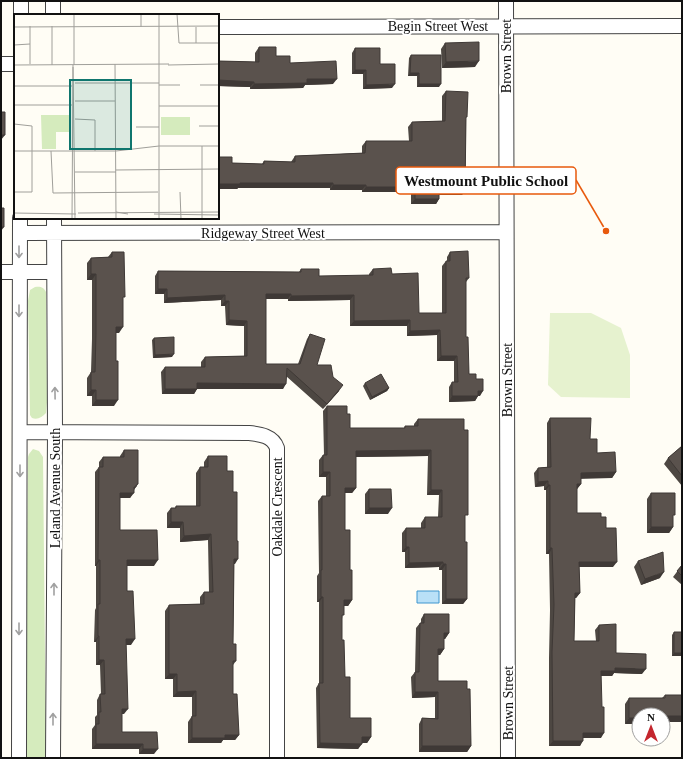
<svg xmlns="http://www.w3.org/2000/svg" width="683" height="759" font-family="Georgia,serif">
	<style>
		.green { fill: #d5ebbd }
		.pitch { fill: #e6f2cf }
		.water { fill: #b9e0f7; stroke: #3f96cf }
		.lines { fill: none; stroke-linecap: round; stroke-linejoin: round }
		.street-casing { stroke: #444; stroke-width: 16 }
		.street { stroke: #fff; stroke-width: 14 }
		.wall { fill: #4d4742 }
		.shaded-wall { fill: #3f3936 }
		.building { fill: #5a524d; stroke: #3f3936 }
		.oneway { stroke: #a0a0a0 }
		.labels { text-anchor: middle; stroke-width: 4; stroke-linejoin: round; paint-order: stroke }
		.street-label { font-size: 14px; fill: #111; stroke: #fff }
		.inset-road { fill: none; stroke: #a09f9a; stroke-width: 1 }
		.view { fill: #0f766e; fill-opacity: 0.15; stroke: #0f766e; stroke-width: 2 }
		.inset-edge { fill: none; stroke: #111; stroke-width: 2 }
		.leader { fill: none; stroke: #e8590c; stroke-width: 1.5 }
		.callout-dot { fill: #e8590c; stroke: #fff; stroke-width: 1.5 }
		.callout { fill: #fff; stroke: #e8590c; stroke-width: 1.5 }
		.callout-label { font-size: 15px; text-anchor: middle; font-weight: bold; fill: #111 }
	</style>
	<rect width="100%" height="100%" fill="#fffdf5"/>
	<!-- green -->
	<path class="green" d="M35,287C40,286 44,287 46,292L47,402L46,413C42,417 38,420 32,418L30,415L28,301L30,290Z
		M33,449L39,451L43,457L46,758H25L28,457L29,454Z"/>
	<!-- pitch -->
	<path class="pitch" d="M550,313H591L621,328L630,355V398L561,397L548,385Z"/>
	<!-- water -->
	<path class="water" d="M417,591H439V603H417Z"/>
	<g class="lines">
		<defs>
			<path id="street" d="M21,1V15
				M53,1V15
				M506,1L508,758
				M218,27L682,26
				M1,64H15
				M20,233L506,232
				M1,272H54
				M20,432L249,433C260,434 273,436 277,448V758
				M19,758L20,218
				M53,758L55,432L54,218"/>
		</defs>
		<!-- street casing -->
		<use href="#street" class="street-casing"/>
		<!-- street -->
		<use href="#street" class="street"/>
	</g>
	<!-- wall -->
	<path class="wall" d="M445,43L475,67L442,68L441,49Z
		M259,47L290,63L333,84L305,85L303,88L250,89V87L218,86V61L255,62V53Z
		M355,48L392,88L363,89V74H352V53Z
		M411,55L439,87H417V76H408L409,58Z
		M446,91L466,120L465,190L462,195H439V199L436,204H411V192H362V190H330V188H238L237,189L232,163L262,164L264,161L291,162L295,156L362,153V146L366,141H409L408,127L412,122L442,121V96Z
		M112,252L123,299L119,333H116L114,406H92V396H87V378L91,372L92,339V280H87V263L91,258L108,257Z
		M450,252L469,278L466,282V337L469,374L476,379L480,396H478L475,401L449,402V387L452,382H454V361H437V335L407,336V326H350V300L288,301V299H266V364H298L307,339L310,334L317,365L333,377L339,391L323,409L286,376L283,389H197L194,394H162L161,372L165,367H201V362L205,357L244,356V326L226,325L225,306H221V300L164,303V294H155V276L158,271L299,272L301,269L319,276H369V274L373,269L392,274L419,313H442V266L446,261H447V257Z
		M154,338L172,357L153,358L152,340Z
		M365,383L389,388L387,391L370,400L363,386Z
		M327,406L347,414L350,428H404L405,426H414V424L418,419L465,519V542L467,599L463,604H442V570H439V567L405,568V552H402V533L406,528H421V523L425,517H438L439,495H427L428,456L356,457V488L352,493H345V530L350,570L352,600L348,606H344L342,619V640L345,677L350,718L371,737L367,743H362L358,749L317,748L316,688L319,683V602H317V576L319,573L318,501L322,496H326V477H319V460L323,455H324L323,411Z
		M550,418L590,439L597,453L616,472L612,478H581V484L577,489V513L601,517L606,528L613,567H579L580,593L576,598H575L574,641H596L595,630L599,625L616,653L642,674L614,673L612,676H601V738H583L580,746H549V658L550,610L549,554H546V490H544V486L535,487L534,473L538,468L547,467V423Z
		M682,446V486L664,464L668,458Z
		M124,450L134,490L130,498H120V530L154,566H127V591L131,645H126L124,714H122V732H157L154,754H139V749H92V729L95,725V717L97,715V700L100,694H101L100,665H96V642H94L95,610L96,608V566H95V472L99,467V462L103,457H120V456Z
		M208,456L227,471L235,564H234L233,644L236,661L233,665V694L239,735L235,740H223L221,743H188V722L192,716V697H173V679H165V611L169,605L200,604V597L204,592H209L208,540L180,542V528H167V513L171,508H175L176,506H196V473L200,467H204V462Z
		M369,489L388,514H365V494Z
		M651,493L673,518V527L669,533H647V499Z
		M638,561L660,578L641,585L634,567Z
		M682,565V585L673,577Z
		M424,614L449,633L445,639H444V649L440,655H438V681L467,689L471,746L467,752H419V724L422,718H435V697L412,698L411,677L415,672L416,628L420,623H421V619Z
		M674,632L682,656H672V635Z
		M665,695L663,715L625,724V704L629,698H662Z"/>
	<!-- shaded-wall -->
	<path class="shaded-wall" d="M479,61L475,67L442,68L446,62Z
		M355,70H366L363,74H352Z
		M410,73H419L417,76H408Z
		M307,79H337L333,84L305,85L303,88L250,89L254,84Z
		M218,80L254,82L250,87L218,86Z
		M395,84L392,88L363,89L366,85Z
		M419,84H441L439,87H417Z
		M1,135H5L1,140Z
		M240,183H333L330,188H238L237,189H218V184Z
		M333,185H366L362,190H330Z
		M366,187H415L411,192H362Z
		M439,190H465L462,195H436Z
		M415,199H439L436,204H411Z
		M1,227H4L1,231Z
		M91,274H96L92,280H87Z
		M158,289H167L164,294H155Z
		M266,294H291L288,299H262Z
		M225,295L221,300L164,303L167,298Z
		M354,295L350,300L288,301L291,296Z
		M225,301H229L225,306H221Z
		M229,320L247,321L244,326L226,325Z
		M410,320L407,326H350L354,321Z
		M116,327H123L119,333H112Z
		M440,330L437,335L407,336L410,331Z
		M174,354L172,357L153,358L155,355Z
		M441,356H457L454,361H437Z
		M197,383L286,384L283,389H194Z
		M343,385L339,391L323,409L327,404Z
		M389,388L387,391L370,400L372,397Z
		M165,389H197L194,394H162Z
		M91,390H96L92,396H87Z
		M478,391H483L480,396H478L475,401L449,402L452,396Z
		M96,400H118L114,406H92Z
		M431,450L428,456L352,457L356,451Z
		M323,472H330L326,477H319Z
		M616,472L612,478L577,479L581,473Z
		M548,481L544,486L535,487L538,482Z
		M138,484L134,490L130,492L136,485Z
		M577,484H581L577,489H573Z
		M548,485H550L546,490H544Z
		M345,488H356L352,493H341Z
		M431,490H442L439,495H427Z
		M120,493H134L130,498H116Z
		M369,508H392L388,514H365Z
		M171,522H183L180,528H167Z
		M651,527H673L669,533H647Z
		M211,534L208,540L180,542L184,536Z
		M406,547H409L405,552H402Z
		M550,548H552L549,554H546Z
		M234,559H238L235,564H230Z
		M98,560H100L96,566H95Z
		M127,560H158L154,566H123Z
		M443,562L439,567L405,568L409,563Z
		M579,562H617L613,567H576Z
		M443,564H446L442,570H439Z
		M664,572L660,578L641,585L645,579Z
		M575,593H580L576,598H571Z
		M321,597H323L319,602H317Z
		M446,599H467L463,604H442Z
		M344,600H352L348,606H341Z
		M444,633H449L445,639H440Z
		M98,636H99L96,642H94Z
		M126,639H135L131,645H122Z
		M438,649H444L440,655H434Z
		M674,653H682V656H672Z
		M99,660H104L100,665H96Z
		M615,668L646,669L642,674L614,673L612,676H598L601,671Z
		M169,674H177L173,679H165Z
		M196,691L192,697H173L177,692Z
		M415,692H438L435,697L412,698Z
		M122,709H128L124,714H118Z
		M663,716H682V722H663Z
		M629,718H639V724H625Z
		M583,733H604L601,738H580Z
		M225,735H239L235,740H223L221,743H188L192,738Z
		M362,737H371L367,743H358Z
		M553,741H583L580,746H549Z
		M320,743L362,744L358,749L317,748Z
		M96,744H143L139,749H92Z
		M422,746H471L467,752H419Z
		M143,749H158L154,754H139Z"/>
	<!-- building -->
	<path class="building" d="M479,42V61L446,62L445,43Z
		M259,47H276V56H290V63L336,61L337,79H307V83L254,84V82L218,80V61L259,62Z
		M355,48H380V64H395V84L366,85V70H355Z
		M411,55H441V84H419V73H410Z
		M446,91L468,92L467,117H466L465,190H439V199H415V187H366V185H333V183H240V184H218V157H232V163L264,164V161L295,162V156L365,153L366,141H412V122L445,121Z
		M1,112H5V135H1Z
		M1,200V208H4V227H1Z
		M468,251L469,278H466V337H468L469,374H476V379H483V391H478V396H452V382H458L457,356H441L440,330L410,331V320L354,321V295L291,296V294H266V364H300L310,334L325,339L317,365H331L333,377L343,385L327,404L287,368L286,384L197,383V389H165V367H205V357L247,356V321L229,320V301H225V295L167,298V289H158V271L301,272V269H319V276L373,275V269L391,268L392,274L418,273L419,313H446V261H450V252Z
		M112,252H124L125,297H123V327H116V361H118V400H96V390H91V372H95L96,333V274H91V258L112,257Z
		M174,337V354L155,355L154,338Z
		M381,374L389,388L372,397L365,383Z
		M327,406H347V414H350V428H405V426H418V419H464V430H468V515H465V542H467V599H446V564H443V562L409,563V547H406V528H425V517H442V490H431V450L356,451V488H345V530H350V570H352V600H344V615H342V640H344L345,677H350V718H371V737H362V744L320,743L319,683H323V597H321V570H322V496H330V472H323V455H327Z
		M550,418H591L590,439H597V453L615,452L616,472L581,473V484H577V513H601V517H606V528H616L617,562H579L580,593H575L574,641H599V625L616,624V653L646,654V669L615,668V671H601L602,707H604V733H583V741H553L552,652L554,605L552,548H550V485H548V481L538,482V468L551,467Z
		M682,446V476L668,458Z
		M124,450H138V484L136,485V487H134V493H120V530H157L158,560H127V591H133L135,639H126L128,709H122V732H157L158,749H143V744H96V724H99V712H101L100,694H105L104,660H99V636H98V604H100V560H98L99,467H103V457H124Z
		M208,456H227V471H233V492H237V541H238V559H234L233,644H236V661H233V694H237L239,735H225V738H192V716H196V691L177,692V674H169V605L204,604V592H213L211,534L184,536L183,522H171V508H176V506H200V467H208Z
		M369,489H391L392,508H369Z
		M651,493H675V515H673V527H651Z
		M663,552L664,572L645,579L638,561Z
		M682,565V576L677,571Z
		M424,614H449V633H444V649H438V681H467V689H470L471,746H422V718L438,719V692H415V672H419L420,623H424Z
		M674,632H682V653H674Z
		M665,695H682V716H663V715H639V718H629V698H665Z"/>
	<!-- one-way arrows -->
	<defs><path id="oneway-shaft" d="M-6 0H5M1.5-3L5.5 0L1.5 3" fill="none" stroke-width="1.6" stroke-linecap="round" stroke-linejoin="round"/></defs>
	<g class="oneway">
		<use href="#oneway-shaft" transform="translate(19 252) rotate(90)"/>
		<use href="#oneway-shaft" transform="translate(19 311) rotate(90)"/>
		<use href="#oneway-shaft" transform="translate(55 393) rotate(-91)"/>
		<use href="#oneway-shaft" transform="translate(20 471) rotate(90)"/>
		<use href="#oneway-shaft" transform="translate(54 589) rotate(-90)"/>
		<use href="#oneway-shaft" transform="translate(19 629) rotate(90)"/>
		<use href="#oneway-shaft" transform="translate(53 719) rotate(-90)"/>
	</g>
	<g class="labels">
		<!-- street labels -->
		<g class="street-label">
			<text x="438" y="31">Begin Street West</text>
			<text transform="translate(506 56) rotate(-90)" y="5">Brown Street</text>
			<text x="263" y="238">Ridgeway Street West</text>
			<text transform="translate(507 380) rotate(-90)" y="5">Brown Street</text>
			<text transform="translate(55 488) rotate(-90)" y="5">Leland Avenue South</text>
			<text transform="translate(277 507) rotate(-90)" y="5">Oakdale Crescent</text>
			<text transform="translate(508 703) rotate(-90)" y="5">Brown Street</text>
		</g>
	</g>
	<!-- overview -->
	<g transform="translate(14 14)">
		<rect width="205" height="205" fill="#fffdf5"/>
		<path d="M27,101H56V118H42V135H28ZM147,103H176V121H147Z" fill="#d5ebbd"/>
		<path class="inset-road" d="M127,0V13M145,0V205M163,0L165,29H205M16,12V50M38,12V51M0,13L205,12M182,13V29M0,31L16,30M101,50L102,205M0,51L155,50M60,51V0M154,51L205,50M59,53L61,205M61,69H145M145,71H166M186,71H205M0,72H58M61,87H101M0,91H58M145,92H205M61,105L81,106V137M0,110L18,112V178H0M185,112H205M122,113H145M0,137H102L145,132H205M37,137L39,179L144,178M102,156L205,155M61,158H102M166,178L167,205M102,198L114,200M0,199L62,200M64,199L205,198M140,200L205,201M58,205L59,51M188,205V132"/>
		<path class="view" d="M56,66H117V135H56Z"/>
		<rect width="205" height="205" class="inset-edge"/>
	</g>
	<!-- callouts -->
	<path class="leader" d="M606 231L576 180"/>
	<circle class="callout-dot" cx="606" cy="231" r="4"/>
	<rect class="callout" x="396" y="167" width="180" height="27" rx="4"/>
	<g class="callout-label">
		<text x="486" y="186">Westmount Public School</text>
	</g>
	<!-- border -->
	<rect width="683" height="759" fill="none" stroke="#111111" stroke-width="4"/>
	<!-- north arrow -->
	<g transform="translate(651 727)"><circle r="19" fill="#ffffff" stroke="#a0a0a0"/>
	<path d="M0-3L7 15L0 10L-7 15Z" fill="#c4262e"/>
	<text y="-6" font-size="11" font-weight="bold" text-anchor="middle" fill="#111111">N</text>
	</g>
</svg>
